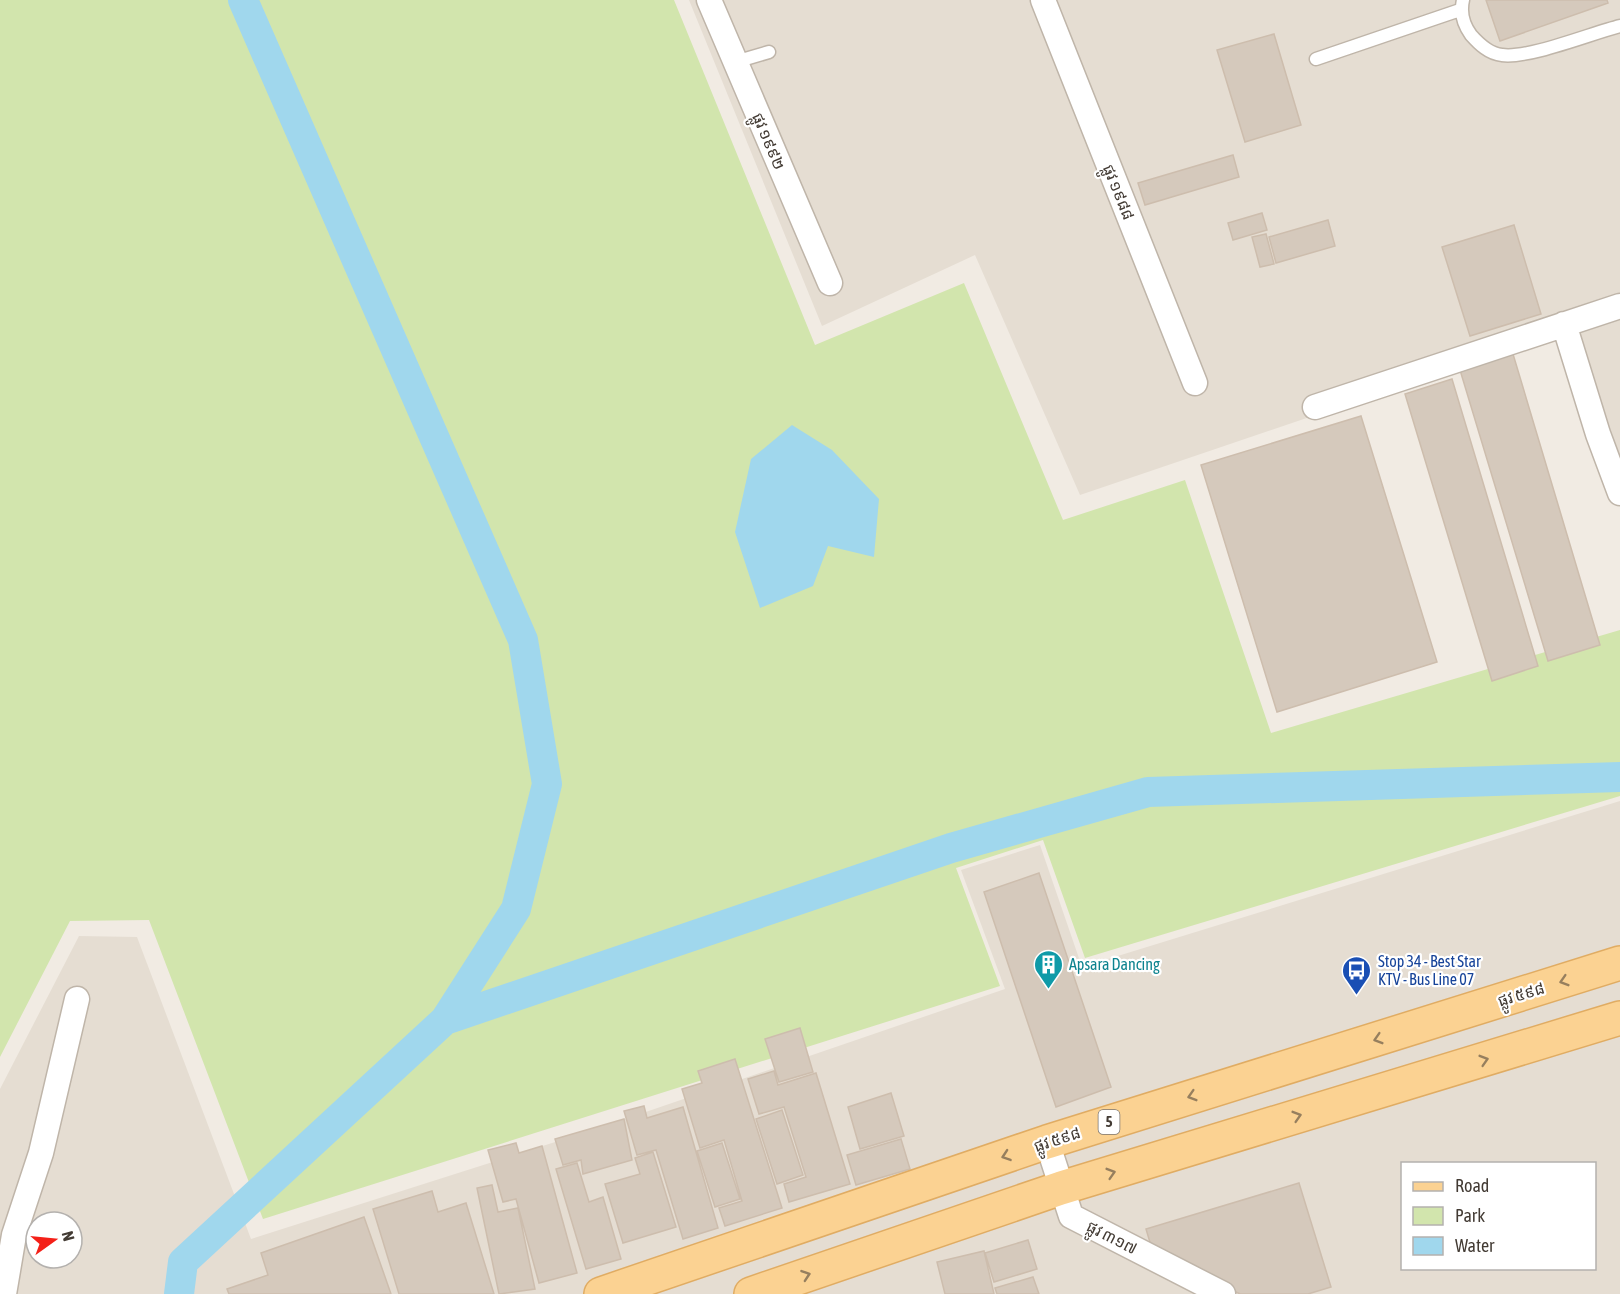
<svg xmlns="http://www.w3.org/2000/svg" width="1620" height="1294" font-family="'Asap Condensed','Noto Sans Khmer',sans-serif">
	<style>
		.residential { fill: #e5ddd2; fill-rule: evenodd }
		.green { fill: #d2e5ad }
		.water { fill: #a0d7ed }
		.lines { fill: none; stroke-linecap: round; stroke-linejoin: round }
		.canal { stroke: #a0d7ed; stroke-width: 30 }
		.building { fill: #d5c9bc; stroke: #cdbdad; stroke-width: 1.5 }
		.service-casing { stroke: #bfb5a9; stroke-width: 15 }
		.minor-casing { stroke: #bfb5a9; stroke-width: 27 }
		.primary-casing { stroke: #e0ac63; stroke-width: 36 }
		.service { stroke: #fff; stroke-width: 12 }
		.minor { stroke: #fff; stroke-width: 24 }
		.primary { stroke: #fbd292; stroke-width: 33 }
		.oneway { stroke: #967f5e }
		.labels { text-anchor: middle; stroke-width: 4.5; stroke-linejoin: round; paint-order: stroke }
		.shield { fill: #fff; stroke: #7b7671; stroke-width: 1.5 }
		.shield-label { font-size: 15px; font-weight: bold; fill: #433b34 }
		.street-label { font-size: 16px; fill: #433b34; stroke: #fff }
		.transit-label { font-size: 16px; fill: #164399; stroke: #fff; text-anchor: start }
		.culture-label { font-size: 16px; fill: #0d838f; stroke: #fff; text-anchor: start }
	</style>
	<rect width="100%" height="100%" fill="#f1ebe3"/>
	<!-- residential -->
	<path class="residential" d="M689,0H1620V478L1574,327L1080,495L975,255L822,326Z
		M1620,801V1294H0V1089L79,936L137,937L251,1239L596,1129L1005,989L961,870L1040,845L1082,967ZM1402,1164H1594V1268H1402ZM36,1222H72V1258H36Z"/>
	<!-- green -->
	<path class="green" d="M0,0H674L815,345L964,283L1063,520L1185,480L1271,733L1620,630V796L1085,958L1043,840L956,868L1000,986L263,1219L149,920L70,921L0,1057Z"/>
	<!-- water -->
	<path class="water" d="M792,425L832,450L879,499L874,557L828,546L813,586L760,608L735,532L751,459Z"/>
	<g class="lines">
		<!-- canal -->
		<path class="canal" d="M445,1020L951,848L1148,792L1620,777
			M179,1294L183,1262L445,1020L516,909L547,784L523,640L243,0"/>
	</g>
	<!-- building -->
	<path class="building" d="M1486,0H1607L1608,3L1500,41Z
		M1274,34L1301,125L1245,142L1217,50Z
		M1233,155L1239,177L1145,205L1138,183Z
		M1262,213L1267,230L1233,240L1228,223Z
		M1328,220L1335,246L1276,263L1269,237Z
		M1514,225L1541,314L1470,336L1442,247Z
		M1266,234L1274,264L1260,267L1252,237Z
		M1513,354L1600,645L1548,661L1460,370Z
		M1452,379L1538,666L1492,681L1405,394Z
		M1361,416L1437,662L1277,712L1201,465Z
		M1039,873L1111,1087L1056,1107L984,892Z
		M800,1028L813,1072L779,1082L765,1039Z
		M735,1059L782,1208L725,1226L719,1208L742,1201L724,1140L700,1148L682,1089L702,1083L698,1071Z
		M774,1071L778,1085L816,1073L850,1184L789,1202L784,1184L806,1177L784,1107L759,1114L748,1079Z
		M891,1093L904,1136L860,1149L848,1107Z
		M644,1106L647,1118L683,1107L718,1228L683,1239L656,1150L637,1155L624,1111Z
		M782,1110L803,1175L777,1184L756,1119Z
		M624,1119L632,1160L583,1174L581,1160L563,1165L555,1139Z
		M901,1139L910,1169L856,1185L847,1155Z
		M516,1143L519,1153L542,1146L577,1273L539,1283L516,1199L503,1202L488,1150Z
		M722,1143L740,1199L715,1207L697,1151Z
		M653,1152L676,1227L623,1243L605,1184L640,1174L635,1158Z
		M577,1163L589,1202L603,1197L621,1259L586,1269L556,1169Z
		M1299,1183L1331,1287L1308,1294H1240L1152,1249L1146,1229Z
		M492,1185L498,1212L518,1208L535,1289L499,1294L477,1188Z
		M432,1191L438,1212L466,1203L494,1294H399L373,1209Z
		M364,1217L391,1294H229L227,1289L268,1275L261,1253Z
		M1028,1240L1037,1269L994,1282L985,1253Z
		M984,1251L994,1294H945L937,1262Z
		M1033,1277L1039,1294H997L995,1288Z"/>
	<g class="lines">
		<defs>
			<path id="service" d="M1463,0C1460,13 1463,24 1471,35C1479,44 1489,54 1502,55C1528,59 1592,33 1620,26
				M1316,59L1460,10
				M735,62L769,52"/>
			<path id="minor" d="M709,0L830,283
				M1043,0L1195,383
				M1564,324L1598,434L1620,493
				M1315,407L1620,306
				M1047,1142L1071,1216L1223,1294
				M4,1294L14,1235L41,1153L77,999"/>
			<path id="primary" d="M601,1294L1047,1142L1620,963
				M751,1294L1061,1188L1620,1018"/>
		</defs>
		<!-- service casing -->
		<use href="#service" class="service-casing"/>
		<!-- minor casing -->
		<use href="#minor" class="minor-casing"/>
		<!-- primary casing -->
		<use href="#primary" class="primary-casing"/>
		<!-- service -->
		<use href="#service" class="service"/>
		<!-- minor -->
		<use href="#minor" class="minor"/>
		<!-- primary -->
		<use href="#primary" class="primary"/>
	</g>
	<!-- one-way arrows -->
	<defs><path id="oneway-chevron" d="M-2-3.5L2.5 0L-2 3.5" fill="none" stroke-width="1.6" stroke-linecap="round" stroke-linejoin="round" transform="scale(1.5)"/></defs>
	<g class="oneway">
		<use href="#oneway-chevron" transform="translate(1564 981) rotate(163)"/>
		<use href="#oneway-chevron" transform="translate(1378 1039) rotate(163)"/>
		<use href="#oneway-chevron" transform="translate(1484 1060) rotate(-17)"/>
		<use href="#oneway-chevron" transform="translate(1192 1096) rotate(163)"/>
		<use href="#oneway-chevron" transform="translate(1297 1116) rotate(-17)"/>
		<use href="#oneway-chevron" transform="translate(1006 1156) rotate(161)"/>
		<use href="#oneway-chevron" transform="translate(1111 1173) rotate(-17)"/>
		<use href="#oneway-chevron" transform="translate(806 1275) rotate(-19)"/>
	</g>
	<!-- icons -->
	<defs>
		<symbol id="building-pin" viewBox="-11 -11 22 30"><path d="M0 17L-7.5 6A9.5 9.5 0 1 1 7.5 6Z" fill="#0f9aa8" stroke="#fff"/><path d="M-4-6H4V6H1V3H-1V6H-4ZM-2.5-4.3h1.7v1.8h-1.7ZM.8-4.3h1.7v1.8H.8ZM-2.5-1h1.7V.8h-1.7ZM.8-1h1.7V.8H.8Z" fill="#fff"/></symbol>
		<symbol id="bus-pin" viewBox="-11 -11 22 30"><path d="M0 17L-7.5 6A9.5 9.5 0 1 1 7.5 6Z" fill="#1a4fb4" stroke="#fff"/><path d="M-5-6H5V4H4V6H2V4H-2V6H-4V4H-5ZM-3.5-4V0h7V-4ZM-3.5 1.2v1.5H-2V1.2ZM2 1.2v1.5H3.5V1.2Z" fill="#fff"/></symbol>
	</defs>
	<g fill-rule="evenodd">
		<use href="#building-pin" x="1032" y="948" width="33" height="45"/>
		<use href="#bus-pin" x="1340" y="954" width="33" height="45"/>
	</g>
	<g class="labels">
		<!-- shield labels -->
		<rect class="shield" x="1098.5" y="1110" width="21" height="24" rx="4.5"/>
		<g class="shield-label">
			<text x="1109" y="1127">5</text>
		</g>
		<!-- street labels -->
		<g class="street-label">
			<text transform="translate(769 141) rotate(67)" y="6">ផ្លូវ ១៩៩២</text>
			<text transform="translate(1119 192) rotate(68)" y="6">ផ្លូវ ១៩៨៨</text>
			<text transform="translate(1521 994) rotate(-17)" y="6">ផ្លូវ ៥៩៨</text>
			<text transform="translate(1057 1139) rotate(-18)" y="6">ផ្លូវ ៥៩៨</text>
			<text transform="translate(1112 1237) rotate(27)" y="6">ផ្លូវ ៣១៧</text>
		</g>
		<!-- transit labels -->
		<g class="transit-label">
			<text x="1378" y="967">Stop 34 - Best Star<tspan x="1378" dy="18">KTV - Bus Line 07</tspan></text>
		</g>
		<!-- culture labels -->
		<g class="culture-label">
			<text x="1069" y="970">Apsara Dancing</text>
		</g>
	</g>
	<!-- legend -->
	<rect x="1401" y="1162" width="195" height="108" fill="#ffffff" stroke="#b4b1ae" stroke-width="1.5"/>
	<rect x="1413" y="1182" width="30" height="9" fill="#fbd292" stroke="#b4b1ae" stroke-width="1.5"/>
	<text x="1455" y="1192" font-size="18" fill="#433b34">Road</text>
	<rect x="1413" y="1207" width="30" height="18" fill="#d2e5ad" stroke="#b4b1ae" stroke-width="1.5"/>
	<text x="1455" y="1222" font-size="18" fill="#433b34">Park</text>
	<rect x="1413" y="1237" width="30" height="18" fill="#a0d7ed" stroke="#b4b1ae" stroke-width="1.5"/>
	<text x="1455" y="1252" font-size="18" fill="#433b34">Water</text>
	<!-- north arrow -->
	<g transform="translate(54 1240) rotate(75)"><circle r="28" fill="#ffffff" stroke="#b4b1ae" stroke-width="1.5"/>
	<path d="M0-4.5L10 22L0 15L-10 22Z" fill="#f42018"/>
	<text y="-9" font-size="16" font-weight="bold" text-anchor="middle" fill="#433b34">N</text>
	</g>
</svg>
